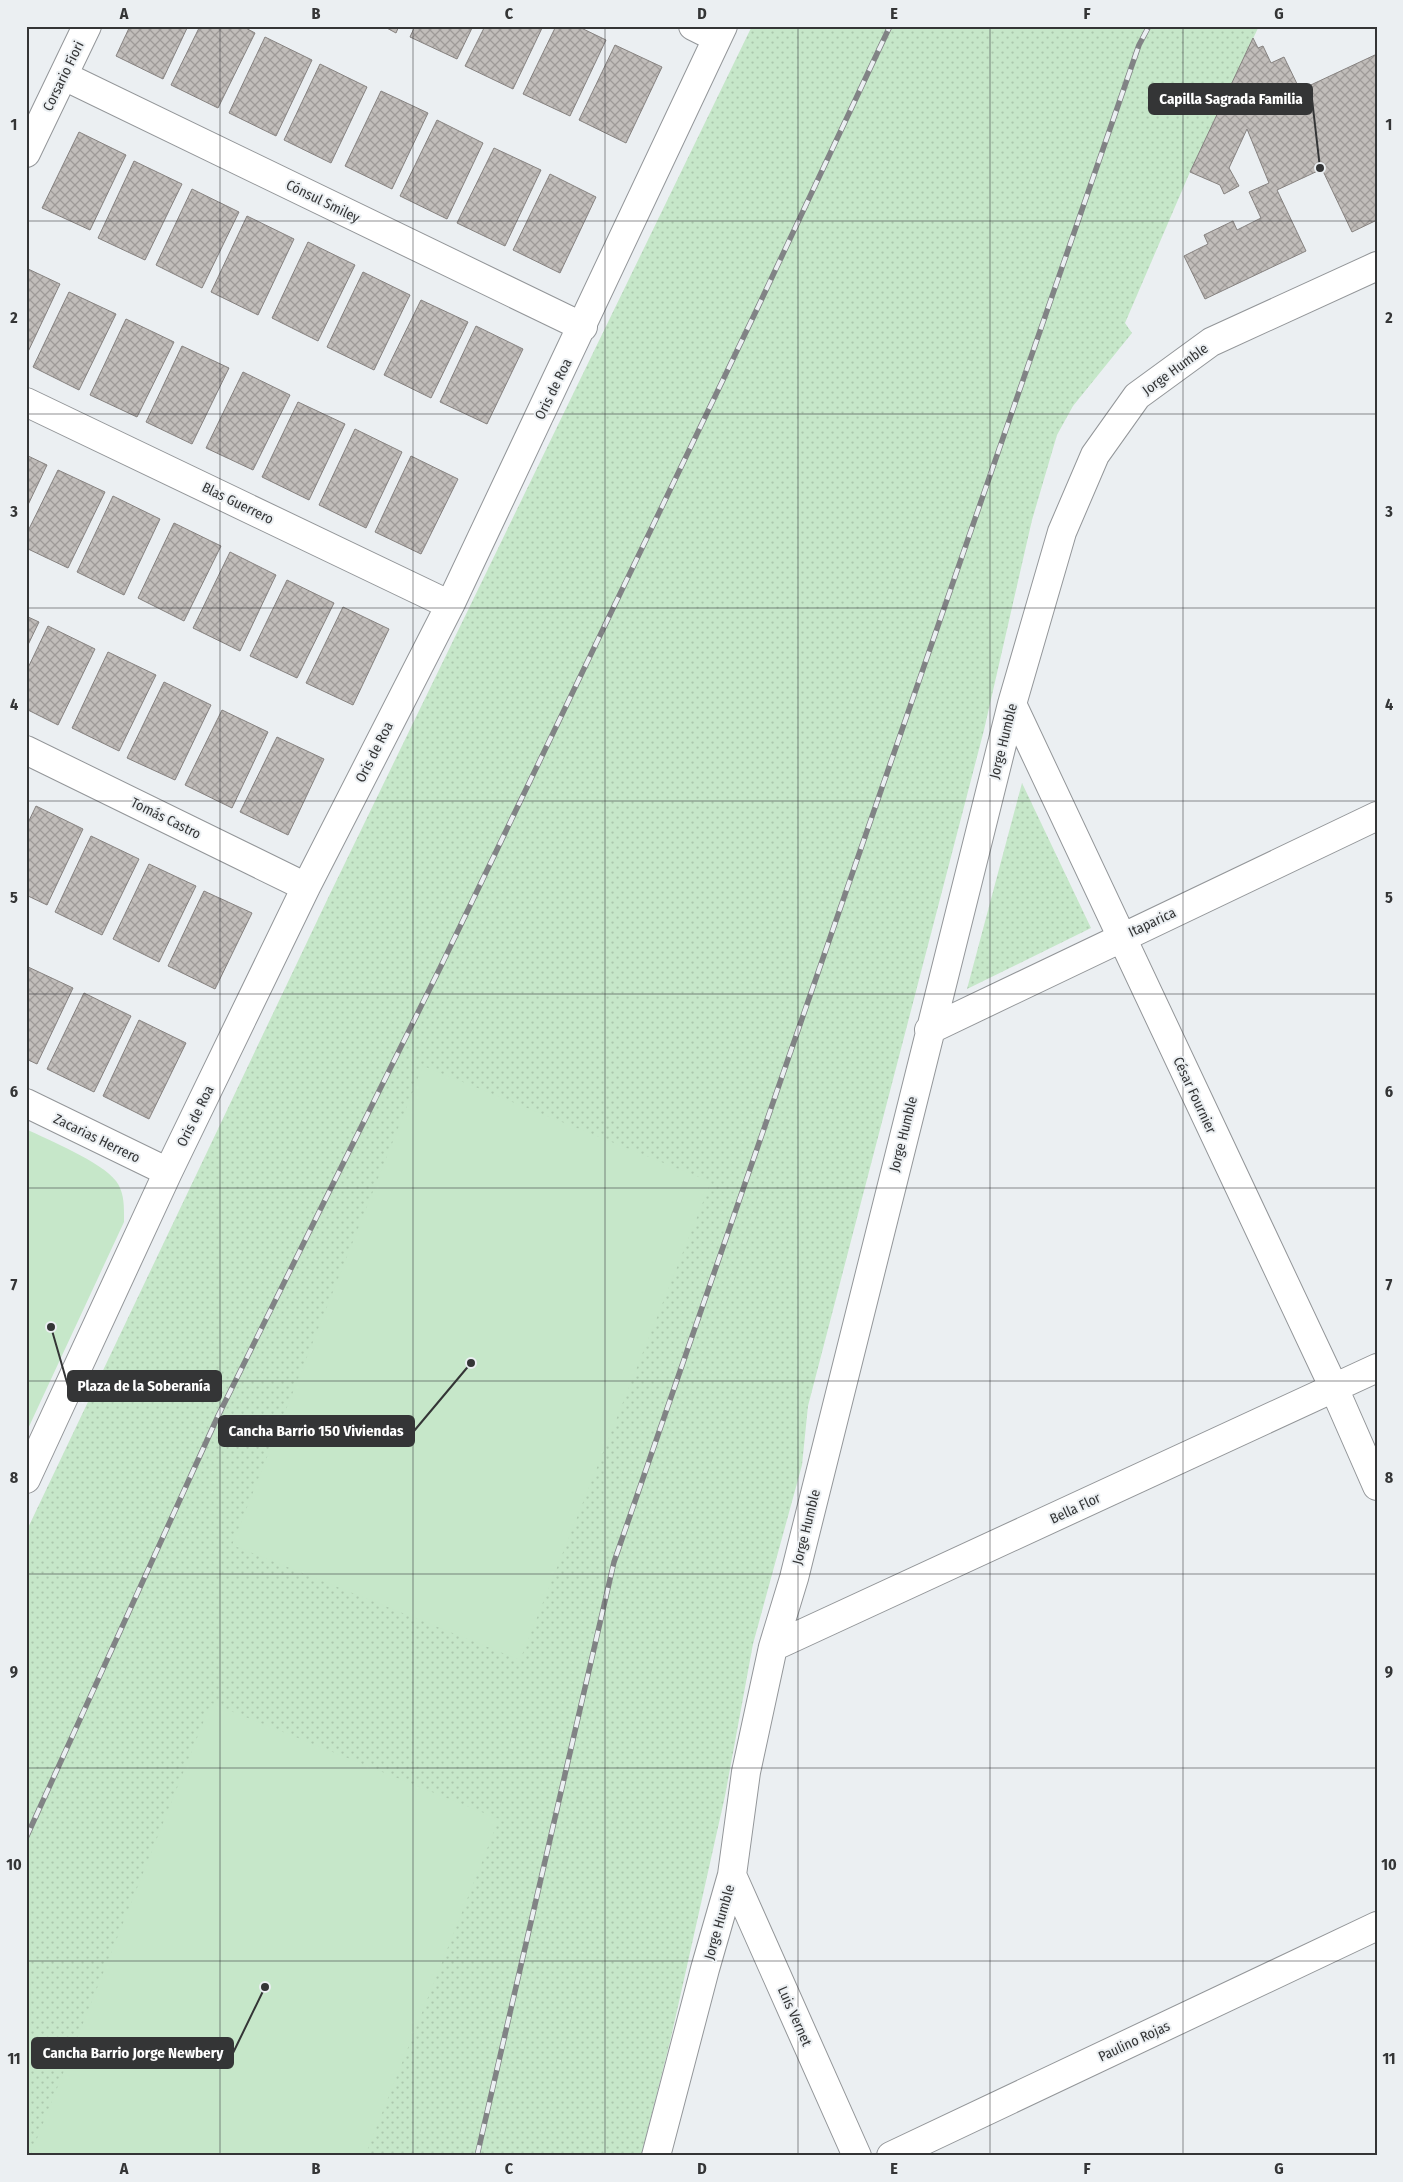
<svg xmlns="http://www.w3.org/2000/svg" width="1403" height="2182" font-family="'Fira Sans Condensed',sans-serif">
	<style>
		.grass { fill: url(#grass-dots) }
		.green { fill: #c6e7c9 }
		.building { fill: url(#building-cross-hatch); stroke: #868280 }
		.lines { fill: none; stroke-linecap: round; stroke-linejoin: round }
		.street-casing { stroke: #939699; stroke-width: 30 }
		.street { stroke: #fff; stroke-width: 28 }
		.rail-casing { stroke: #818385; stroke-width: 5.5 }
		.rail { stroke: #ebeff2; stroke-width: 4; stroke-dasharray: 11; stroke-linecap: butt }
		.grid { fill: none; stroke: #343536; stroke-width: 1; stroke-opacity: 0.55 }
		.labels { text-anchor: middle; stroke-width: 4; stroke-linejoin: round; paint-order: stroke }
		.street-label { font-size: 14px; fill: #343536; stroke: #ebeff2 }
		.leader { fill: none; stroke: #343536; stroke-width: 2 }
		.callout-dot { fill: #343536; stroke: #ebeff2; stroke-width: 2 }
		.callout { fill: #343536; stroke: #343536; stroke-width: 2 }
		.callout-label { font-size: 15px; text-anchor: middle; font-weight: bold; fill: #fff }
		.neatline { fill: none; stroke: #343536; stroke-width: 2 }
		.grid-label { font-size: 16px; text-anchor: middle; font-weight: bold; fill: #343536 }
	</style>
	<defs>
		<pattern id="grass-dots" width="8" height="8" patternUnits="userSpaceOnUse" patternTransform="scale(1.25)"><rect width="8" height="8" fill="#c6e7c9"/><path d="M2 2h.1M6 6h.1" fill="none" stroke="#abc7ad" stroke-width="1.8" stroke-linecap="round"/></pattern>
		<pattern id="building-cross-hatch" width="8" height="8" patternUnits="userSpaceOnUse" patternTransform="scale(1.25)"><rect width="8" height="8" fill="#c1bdba"/><path d="M0 0l8 8M0 8l8-8" fill="none" stroke="#9e9a98"/></pattern>
	</defs>
	<rect width="100%" height="100%" fill="#ebeff2"/>
	<!-- grass -->
	<path class="grass" d="M752,26H1259L1190,172L1125,323L1132,333L1073,406L1057,435L1032,520L984,730L808,1406L802,1465L753,1644L725,1796L670,2042L641,2156H26V1532L328,898Z
		M1022,783L1091,928L967,989Z"/>
	<!-- green -->
	<path class="green" d="M423,1066L711,1182L520,1660L232,1545Z
		M26,1129C48,1140 102,1162 116,1181C125,1193 124,1208 124,1222L26,1433Z
		M211,1703L499,1819L365,2156H30Z"/>
	<!-- building -->
	<path class="building" d="M130,26H188L163,79L116,56Z
		M200,26H242L255,33L218,108L171,85Z
		M383,26H399L396,33Z
		M415,26H473L457,59L410,37Z
		M485,26H543L513,89L465,66Z
		M556,26H577L606,40L570,116L523,94Z
		M265,37L312,60L276,136L229,113Z
		M1253,38L1258,48L1263,46L1271,63L1284,57L1300,90L1377,54V220L1352,232L1322,169L1277,190L1306,251L1205,299L1184,256L1208,244L1204,235L1233,221L1237,230L1261,218L1249,192L1269,183L1247,129L1229,168L1239,186L1224,194L1220,185L1190,172Z
		M615,45L662,67L626,143L579,120Z
		M320,64L367,87L331,163L284,140Z
		M381,91L428,113L392,189L345,166Z
		M437,120L483,143L447,219L400,196Z
		M79,132L126,155L90,230L42,208Z
		M494,148L541,170L505,246L457,223Z
		M134,161L182,184L145,260L98,238Z
		M550,174L596,197L560,273L513,250Z
		M192,189L239,212L202,288L156,265Z
		M247,216L294,239L258,315L211,292Z
		M308,242L355,265L318,341L272,318Z
		M26,268L60,284L26,356Z
		M363,272L410,295L374,370L327,347Z
		M69,292L116,314L79,390L33,367Z
		M421,300L468,322L431,398L384,375Z
		M126,319L174,342L137,417L90,395Z
		M476,326L523,349L487,424L440,402Z
		M182,346L229,368L192,444L146,422Z
		M243,372L290,395L253,470L206,448Z
		M298,402L345,424L309,500L262,477Z
		M355,429L402,452L366,528L319,505Z
		M26,455L47,465L26,509Z
		M411,456L458,479L421,554L375,532Z
		M58,470L105,492L68,568L26,548V535Z
		M113,496L160,519L124,595L77,572Z
		M174,523L221,546L184,621L138,598Z
		M230,552L276,575L240,651L193,628Z
		M287,580L334,603L297,678L250,656Z
		M343,607L389,629L353,705L306,683Z
		M26,616L39,622L26,649Z
		M48,626L95,649L58,725L26,709V672Z
		M108,652L156,675L119,751L72,728Z
		M164,682L211,705L175,780L127,758Z
		M222,710L268,732L232,808L185,785Z
		M277,737L324,759L288,835L240,812Z
		M36,806L83,829L47,905L26,895V827Z
		M91,836L139,859L102,935L55,912Z
		M149,864L196,886L159,962L113,939Z
		M204,891L252,913L215,989L168,966Z
		M26,966L73,988L37,1064L26,1059Z
		M84,993L131,1016L94,1092L47,1069Z
		M139,1020L186,1043L149,1119L103,1096Z"/>
	<g class="lines">
		<defs>
			<path id="street" d="M693,26L717,38
				M64,76L583,327
				M26,153L87,26
				M26,402L450,605
				M1012,704L1334,1388L1377,1486
				M26,750L306,887
				M929,1030L1377,816
				M26,1103L168,1172
				M26,1479L168,1172L306,887L450,605L723,26
				M773,1647L1377,1368
				M732,1875L857,2156
				M656,2156L705,1969L732,1875L746,1772L773,1647L794,1578L1012,704L1062,532L1095,455L1137,396L1211,342L1377,266
				M891,2156L1377,1926"/>
		</defs>
		<!-- street casing -->
		<use href="#street" class="street-casing"/>
		<!-- street -->
		<use href="#street" class="street"/>
		<defs>
			<path id="rail" d="M26,1838L218,1416L441,966L758,307L890,26
				M477,2156L614,1562L1139,45L1149,26"/>
		</defs>
		<!-- rail casing -->
		<use href="#rail" class="rail-casing"/>
		<!-- rail -->
		<use href="#rail" class="rail"/>
	</g>
	<!-- grid -->
	<path class="grid" d="M220,26V2156M413,26V2156M605,26V2156M798,26V2156M990,26V2156M1183,26V2156M26,221H1377M26,414H1377M26,608H1377M26,801H1377M26,994H1377M26,1188H1377M26,1381H1377M26,1574H1377M26,1768H1377M26,1961H1377"/>
	<g class="labels">
		<!-- street labels -->
		<g class="street-label">
			<text transform="translate(63 76) rotate(-64)" y="5">Corsario Fiori</text>
			<text transform="translate(323 201) rotate(26)" y="5">Cónsul Smiley</text>
			<text transform="translate(1175 369) rotate(-36)" y="5">Jorge Humble</text>
			<text transform="translate(553 389) rotate(-64)" y="5">Oris de Roa</text>
			<text transform="translate(238 503) rotate(26)" y="5">Blas Guerrero</text>
			<text transform="translate(1003 741) rotate(-76)" y="5">Jorge Humble</text>
			<text transform="translate(374 752) rotate(-63)" y="5">Oris de Roa</text>
			<text transform="translate(166 818) rotate(26)" y="5">Tomás Castro</text>
			<text transform="translate(1152 922) rotate(-25)" y="5">Itaparica</text>
			<text transform="translate(1195 1095) rotate(65)" y="5">César Fournier</text>
			<text transform="translate(195 1116) rotate(-64)" y="5">Oris de Roa</text>
			<text transform="translate(903 1134) rotate(-76)" y="5">Jorge Humble</text>
			<text transform="translate(97 1138) rotate(26)" y="5">Zacarias Herrero</text>
			<text transform="translate(1075 1508) rotate(-25)" y="5">Bella Flor</text>
			<text transform="translate(806 1527) rotate(-76)" y="5">Jorge Humble</text>
			<text transform="translate(719 1922) rotate(-74)" y="5">Jorge Humble</text>
			<text transform="translate(795 2016) rotate(66)" y="5">Luis Vernet</text>
			<text transform="translate(1134 2041) rotate(-25)" y="5">Paulino Rojas</text>
		</g>
	</g>
	<!-- callouts -->
	<path class="leader" d="M1320 168L1312 99M51 1327L68 1386M471 1363L414 1431M265 1987L233 2053"/>
	<g class="callout-dot">
		<circle cx="1320" cy="168" r="5"/>
		<circle cx="51" cy="1327" r="5"/>
		<circle cx="471" cy="1363" r="5"/>
		<circle cx="265" cy="1987" r="5"/>
	</g>
	<g class="callout">
		<rect x="1149" y="84" width="163" height="30" rx="5"/>
		<rect x="68" y="1371" width="153" height="30" rx="5"/>
		<rect x="219" y="1416" width="195" height="30" rx="5"/>
		<rect x="32" y="2038" width="201" height="30" rx="5"/>
	</g>
	<g class="callout-label">
		<text x="1231" y="104">Capilla Sagrada Familia</text>
		<text x="144" y="1391">Plaza de la Soberanía</text>
		<text x="316" y="1436">Cancha Barrio 150 Viviendas</text>
		<text x="133" y="2058">Cancha Barrio Jorge Newbery</text>
	</g>
	<!-- border -->
	<rect width="1403" height="2182" fill="none" stroke="#ebeff2" stroke-width="55"/>
	<rect x="28" y="28" width="1348" height="2126" class="neatline"/>
	<g class="grid-label">
		<text x="124" y="19">A</text>
		<text x="316" y="19">B</text>
		<text x="509" y="19">C</text>
		<text x="702" y="19">D</text>
		<text x="894" y="19">E</text>
		<text x="1087" y="19">F</text>
		<text x="1279" y="19">G</text>
		<text x="14" y="130">1</text>
		<text x="1389" y="130">1</text>
		<text x="14" y="323">2</text>
		<text x="1389" y="323">2</text>
		<text x="14" y="517">3</text>
		<text x="1389" y="517">3</text>
		<text x="14" y="710">4</text>
		<text x="1389" y="710">4</text>
		<text x="14" y="903">5</text>
		<text x="1389" y="903">5</text>
		<text x="14" y="1097">6</text>
		<text x="1389" y="1097">6</text>
		<text x="14" y="1290">7</text>
		<text x="1389" y="1290">7</text>
		<text x="14" y="1483">8</text>
		<text x="1389" y="1483">8</text>
		<text x="14" y="1677">9</text>
		<text x="1389" y="1677">9</text>
		<text x="14" y="1870">10</text>
		<text x="1389" y="1870">10</text>
		<text x="14" y="2064">11</text>
		<text x="1389" y="2064">11</text>
		<text x="124" y="2174">A</text>
		<text x="316" y="2174">B</text>
		<text x="509" y="2174">C</text>
		<text x="702" y="2174">D</text>
		<text x="894" y="2174">E</text>
		<text x="1087" y="2174">F</text>
		<text x="1279" y="2174">G</text>
	</g>
</svg>
